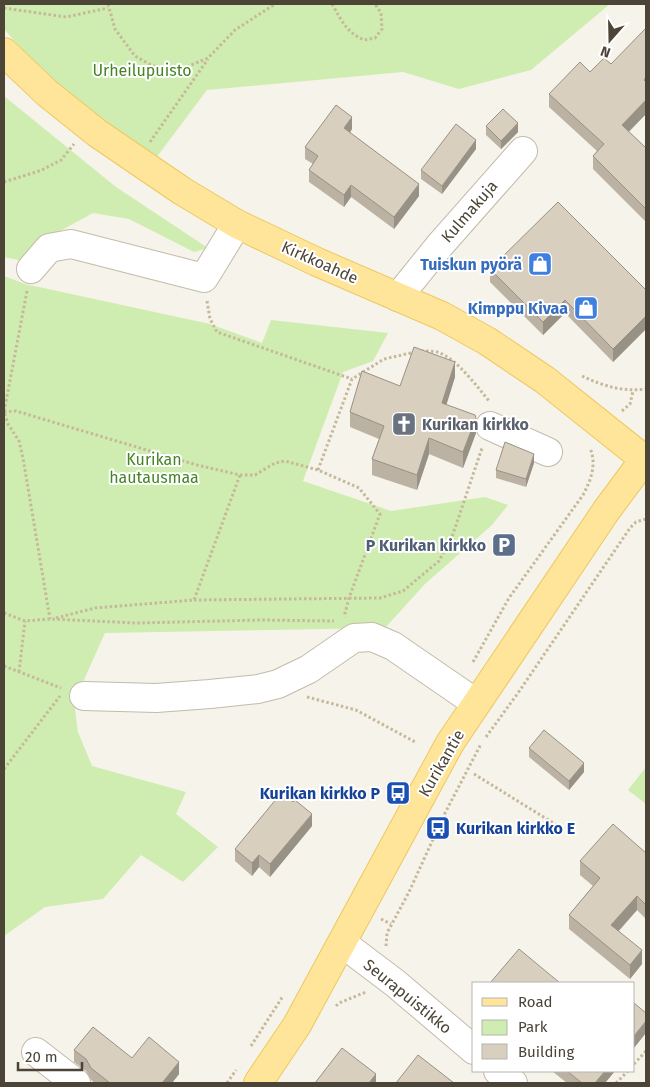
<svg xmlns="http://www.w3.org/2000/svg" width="650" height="1087" font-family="'Fira Sans',sans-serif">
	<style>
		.green { fill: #cfedb0 }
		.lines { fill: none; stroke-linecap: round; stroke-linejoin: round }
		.minor-casing { stroke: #c3bbab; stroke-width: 30 }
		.major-casing { stroke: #eec860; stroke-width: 30 }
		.path { stroke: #c6b89b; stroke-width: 3; stroke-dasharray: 2.5 2.5; stroke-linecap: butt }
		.minor { stroke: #fff; stroke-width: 28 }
		.major { stroke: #ffe59a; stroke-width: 28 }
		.wall { fill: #bbb2a3 }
		.shaded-wall { fill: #989185 }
		.building { fill: #d9cfbe; stroke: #989185 }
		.labels { text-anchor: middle; stroke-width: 4; stroke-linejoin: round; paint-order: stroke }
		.park-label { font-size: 16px; fill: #458324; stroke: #fff }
		.street-label { font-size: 16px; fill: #4b4437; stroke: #fff }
		.shop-label { font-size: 16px; font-weight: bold; fill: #366cbe; stroke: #fff; text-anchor: end }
		.worship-label { font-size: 16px; font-weight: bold; fill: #5b616d; stroke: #fff; text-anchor: start }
		.service-label { font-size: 16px; font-weight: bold; fill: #4e5e75; stroke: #fff; text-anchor: end }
		.transit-label { font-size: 16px; font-weight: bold; fill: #164399; stroke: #fff; text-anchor: end }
	</style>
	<rect width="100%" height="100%" fill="#f6f3ea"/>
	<!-- green -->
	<path class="green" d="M4,4H610L531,70L459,89L403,72L207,90L156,158L103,122L34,63L4,29Z
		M4,96L116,187L208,248L194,252L129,219L93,213L40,242L27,262L4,257Z
		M4,276L25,284L210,324L262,343L271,320L388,333L373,361L343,372L303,481L391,511L485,497L508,505L492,525L425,584L385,628L105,633L74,702L78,732L92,766L186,792L176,814L218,847L183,882L141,855L103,899L45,907L4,936Z
		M646,767V804L628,790Z"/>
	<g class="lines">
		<defs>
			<path id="minor" d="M31,269L49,248L71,244L204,278L237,224
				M398,297L440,245L523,151
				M490,426L548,452
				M84,696L156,698L210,694L258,689L278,684L309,669L354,638L372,637L393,646L476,703
				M342,943L395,983L474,1050
				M36,1052L76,1083
				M498,1071L513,1083"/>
			<path id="major" d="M4,52L47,93L97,133L182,191L237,224L317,262L442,316L487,341L545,380L644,459
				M258,1083L297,1025L450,743L606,511L646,457"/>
		</defs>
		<!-- minor casing -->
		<use href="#minor" class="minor-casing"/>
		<!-- major casing -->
		<use href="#major" class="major-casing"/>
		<!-- path -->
		<path class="path" d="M108,4L115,29L135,56L153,66L179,70L208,58L235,30L275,4
			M332,4C342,21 346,32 364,40L375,38L382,29L381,13L375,4
			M4,8L66,17L108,8
			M150,142L208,59
			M4,182L42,170L61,160L74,144
			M27,291L4,412L8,424L19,441L23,458L50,619
			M207,301L210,319L217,332L352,379
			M421,351C427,351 432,351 437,352C457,358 477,387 490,402
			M582,376C603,386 623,392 646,389
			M622,411L630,404L633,391
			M4,412L16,411L197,465L240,475H255L275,463L285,461L318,470L359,488L380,514L349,598L344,617
			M318,470L352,379L384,359L415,352
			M194,600L380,598L403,591L439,561L453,534L482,448
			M4,613L25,621L50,619L137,623L261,620L334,621
			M56,618L95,608L194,600L240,475
			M473,662L509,598L583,495C591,480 597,464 590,448
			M4,666L61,688
			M19,672L25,621
			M307,697L356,710L417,743
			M486,737L518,693L630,528L636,522L646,519
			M4,769L60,696
			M474,774L563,829
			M381,919L391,924
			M386,946L387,933L409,892L445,813L481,744
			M336,1006L339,1003L366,992
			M251,1046L283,996
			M634,1064L646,1051
			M227,1083L236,1070
			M616,1083L628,1071"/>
		<!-- minor -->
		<use href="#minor" class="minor"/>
		<!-- major -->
		<use href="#major" class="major"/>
	</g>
	<!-- wall -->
	<path class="wall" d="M590,72L646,114L629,132L646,148V222L593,169V156L597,151L549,107V94Z
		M486,126L518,132L501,149L486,135Z
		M352,129L350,133L419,196L394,229L351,197L344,207L309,182V170L313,164L305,159V147Z
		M476,149L442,194L421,179V170Z
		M490,269L646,290V329L613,362L565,313L543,335L490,282Z
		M455,377L446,405L476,433L463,468L429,454L417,490L372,475V459L379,439L350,427V412L400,386Z
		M534,463L526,487L496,478V470Z
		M529,748L584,772L569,790L529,757Z
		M312,826L270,877L259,867L252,876L235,861V849Z
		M646,853V919L637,910L619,931L642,964L630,979L569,929V915L593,886L580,875V861Z
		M74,1050L132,1058L179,1074L172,1083H95L91,1080L86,1071L74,1062Z
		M552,1071H615L605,1083H567Z"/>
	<!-- shaded-wall -->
	<path class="shaded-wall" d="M646,100V114L622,138V125Z
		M352,117V129L344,141V128Z
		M518,123V132L501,149V141Z
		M476,140V149L442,194V186Z
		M419,184V196L394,229V217Z
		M351,185V197L344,207V195Z
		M565,300V313L543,335V322Z
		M646,316V329L613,362V349Z
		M455,362V377L442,419V403Z
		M476,418V433L463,468V452Z
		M429,438V454L417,490V475Z
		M534,454V463L526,487V479Z
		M584,763V772L569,790V781Z
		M312,814V826L270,877V864Z
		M259,855V867L252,876V863Z
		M637,896V910L611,939V925Z
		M642,950V964L630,979V965Z
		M646,1021V1033L634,1048V1036Z
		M179,1062V1074L172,1083H162Z
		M605,1071H615L605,1083H595Z
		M376,1074V1083H369Z"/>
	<!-- building -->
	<path class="building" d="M646,28V77L644,80L646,82V100L622,125L646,148V209L593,156L604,144L549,94L580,62L590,72L604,58L611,64Z
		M336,105L352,117L344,128L419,184L394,217L351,185L344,195L309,170L318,156L305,147Z
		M503,109L518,123L501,141L486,126Z
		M456,124L476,140L442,186L421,170Z
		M558,202L646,290V316L613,349L565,300L543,322L490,269Z
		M414,347L455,362L442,403L475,415L476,418L463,452L429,438L417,475L372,459L384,426L350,412L362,371L400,386Z
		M505,442L534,454L526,479L496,470Z
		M544,730L584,763L569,781L529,748Z
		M282,792L293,802L295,800L312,814L270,864L259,855L252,863L235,849Z
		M613,824L646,853V905L637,896L611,925L642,950L630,965L569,915L600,878L580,861Z
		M519,949L560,983H490Z
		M634,1003L646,1013V1021L634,1036Z
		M93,1027L132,1058L149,1037L179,1062L162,1083H110L91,1068L86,1059L74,1050Z
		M342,1048L376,1074L369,1083H315Z
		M418,1055L454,1083H396Z
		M567,1071H605L595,1083H582Z"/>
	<!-- icons -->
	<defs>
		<symbol id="shop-square" viewBox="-11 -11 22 22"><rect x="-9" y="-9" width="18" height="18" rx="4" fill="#3f7fe0" stroke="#fff"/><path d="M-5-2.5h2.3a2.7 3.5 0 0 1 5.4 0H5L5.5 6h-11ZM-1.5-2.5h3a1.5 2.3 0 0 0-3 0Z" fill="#fff"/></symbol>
		<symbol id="church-square" viewBox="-11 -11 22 22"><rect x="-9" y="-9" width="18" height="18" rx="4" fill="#6b7280" stroke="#fff"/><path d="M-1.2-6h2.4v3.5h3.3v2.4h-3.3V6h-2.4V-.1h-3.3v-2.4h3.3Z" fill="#fff"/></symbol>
		<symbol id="parking-square" viewBox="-11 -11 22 22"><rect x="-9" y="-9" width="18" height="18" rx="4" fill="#5c6f8a" stroke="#fff"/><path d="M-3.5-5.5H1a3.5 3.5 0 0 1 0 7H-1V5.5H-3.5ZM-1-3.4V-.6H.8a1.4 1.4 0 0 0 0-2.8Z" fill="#fff"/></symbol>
		<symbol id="bus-square" viewBox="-11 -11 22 22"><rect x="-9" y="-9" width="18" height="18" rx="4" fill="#1a4fb4" stroke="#fff"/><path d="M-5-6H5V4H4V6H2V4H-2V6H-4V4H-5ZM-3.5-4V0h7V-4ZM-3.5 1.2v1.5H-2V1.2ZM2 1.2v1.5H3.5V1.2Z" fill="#fff"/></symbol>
	</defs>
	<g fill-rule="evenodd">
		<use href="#shop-square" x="526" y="250" width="28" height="28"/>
		<use href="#shop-square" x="572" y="294" width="28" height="28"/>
		<use href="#church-square" x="390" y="410" width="28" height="28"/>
		<use href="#parking-square" x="490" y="531" width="28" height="28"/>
		<use href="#bus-square" x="384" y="779" width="28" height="28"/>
		<use href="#bus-square" x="424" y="814" width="28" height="28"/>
	</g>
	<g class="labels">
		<!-- park labels -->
		<g class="park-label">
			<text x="142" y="76">Urheilupuisto</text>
			<text x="154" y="465">Kurikan<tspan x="154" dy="18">hautausmaa</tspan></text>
		</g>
		<!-- street labels -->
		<g class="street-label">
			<text transform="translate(469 211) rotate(-49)" y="6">Kulmakuja</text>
			<text transform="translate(320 262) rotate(24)" y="6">Kirkkoahde</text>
			<text transform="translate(441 763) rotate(-60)" y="6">Kurikantie</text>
			<text transform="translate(408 996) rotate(39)" y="6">Seurapuistikko</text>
		</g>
		<!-- shop labels -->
		<g class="shop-label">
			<text x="522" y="270">Tuiskun pyörä</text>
			<text x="568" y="314">Kimppu Kivaa</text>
		</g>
		<!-- worship labels -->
		<g class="worship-label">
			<text x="422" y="430">Kurikan kirkko</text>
		</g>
		<!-- service labels -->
		<g class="service-label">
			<text x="486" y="551">P Kurikan kirkko</text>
		</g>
		<!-- transit labels -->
		<g class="transit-label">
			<text x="380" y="799">Kurikan kirkko P</text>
			<text x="456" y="834" text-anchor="start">Kurikan kirkko E</text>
		</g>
	</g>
	<!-- border -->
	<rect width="650" height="1087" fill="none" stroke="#4b4437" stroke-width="10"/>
	<!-- legend -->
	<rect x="472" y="982" width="162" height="90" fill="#ffffff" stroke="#b7b4af"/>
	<rect x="482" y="998" width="25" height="8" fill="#ffe59a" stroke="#b7b4af"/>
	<text x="518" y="1007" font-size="15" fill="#4b4437">Road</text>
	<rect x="482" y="1020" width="25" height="15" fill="#cfedb0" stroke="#b7b4af"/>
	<text x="518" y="1032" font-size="15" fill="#4b4437">Park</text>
	<rect x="482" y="1044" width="25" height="15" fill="#d9cfbe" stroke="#b7b4af"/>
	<text x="518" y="1057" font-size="15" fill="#4b4437">Building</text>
	<!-- north arrow -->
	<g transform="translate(610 40) rotate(200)" stroke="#ffffff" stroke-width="4" paint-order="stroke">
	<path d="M0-4L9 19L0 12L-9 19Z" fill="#4b4437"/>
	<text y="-8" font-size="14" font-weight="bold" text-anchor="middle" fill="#4b4437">N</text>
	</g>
	<!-- scale -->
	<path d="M18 1062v8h64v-8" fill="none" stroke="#4b4437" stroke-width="2.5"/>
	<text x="25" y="1062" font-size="15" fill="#4b4437" stroke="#ffffff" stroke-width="4" paint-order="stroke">20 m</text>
</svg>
